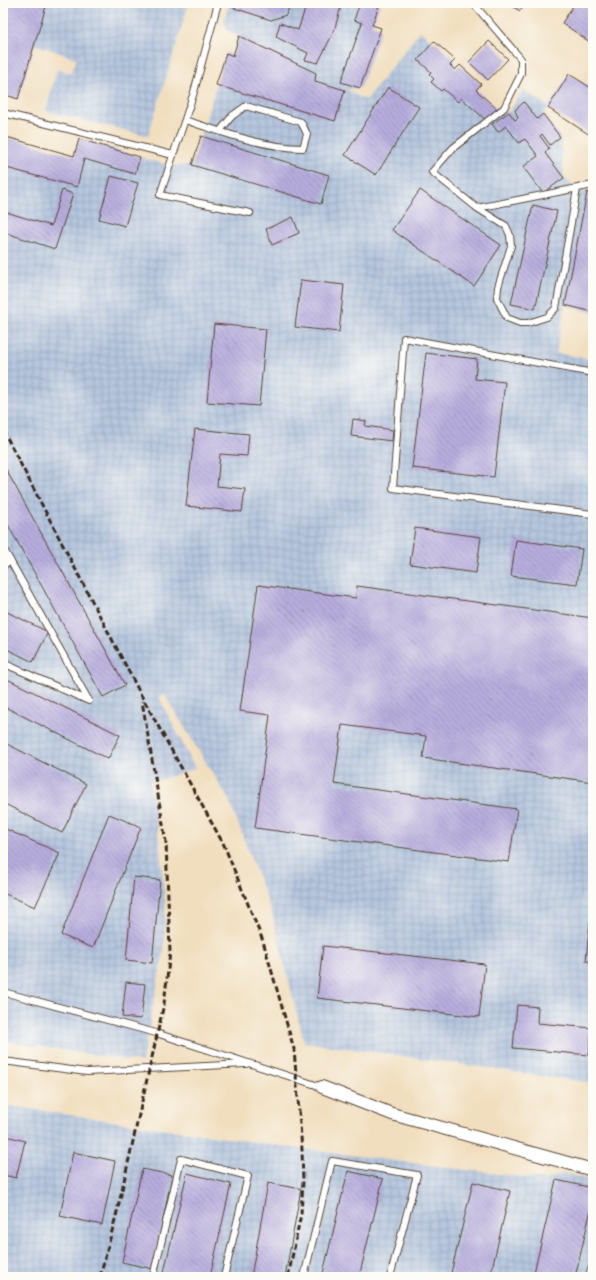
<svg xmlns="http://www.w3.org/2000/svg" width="596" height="1280" font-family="Pangolin,sans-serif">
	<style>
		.industrial { fill: url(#industrial-grid) }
		.building { fill: url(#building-back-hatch) }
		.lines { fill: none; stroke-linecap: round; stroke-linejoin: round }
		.lane-casing { stroke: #564536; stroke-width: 8 }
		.street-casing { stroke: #564536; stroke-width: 14 }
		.lane { stroke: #fff; stroke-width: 6 }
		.street { stroke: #fff; stroke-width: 12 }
		.rail { stroke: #3b2a1e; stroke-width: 3; stroke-dasharray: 6 3; stroke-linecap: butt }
	</style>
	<defs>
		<pattern id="industrial-grid" width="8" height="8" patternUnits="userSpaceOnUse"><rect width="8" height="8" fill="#b5c6de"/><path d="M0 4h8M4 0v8" fill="none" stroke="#9daabe"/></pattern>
		<pattern id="building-back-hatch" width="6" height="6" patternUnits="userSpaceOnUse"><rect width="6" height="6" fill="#b7adde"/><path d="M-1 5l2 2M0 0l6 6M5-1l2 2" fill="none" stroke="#968db3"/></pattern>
	</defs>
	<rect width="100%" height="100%" fill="#fdfcf7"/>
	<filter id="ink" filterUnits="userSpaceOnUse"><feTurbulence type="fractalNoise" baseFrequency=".025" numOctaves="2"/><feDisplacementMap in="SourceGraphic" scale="8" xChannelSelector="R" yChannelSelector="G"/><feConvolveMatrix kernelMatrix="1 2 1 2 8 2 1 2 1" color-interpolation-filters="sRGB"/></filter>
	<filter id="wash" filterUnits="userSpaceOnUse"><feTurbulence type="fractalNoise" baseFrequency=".012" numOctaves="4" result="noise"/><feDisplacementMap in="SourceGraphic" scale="16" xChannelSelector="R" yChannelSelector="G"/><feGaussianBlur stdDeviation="0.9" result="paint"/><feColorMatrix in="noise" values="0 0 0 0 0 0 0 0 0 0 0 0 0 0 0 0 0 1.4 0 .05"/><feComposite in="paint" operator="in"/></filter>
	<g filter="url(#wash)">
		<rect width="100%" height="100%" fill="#f1debe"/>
		<!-- industrial -->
		<path class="industrial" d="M3,3H189L148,136L46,111L57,69L71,73L77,59L35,44L18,99L3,94Z
			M229,3H380L372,25L380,32L360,88L346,90L366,100L420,31L455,60V70L481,84L476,90L498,110L509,112L523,90L545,104L548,108L543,115L560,137L564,178L577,189L593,194V312L565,305L556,353L593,360V1083L304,1042L272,914L229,800L164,694L159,697L195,768L166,778L150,781L160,847L165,904L164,950L142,1062L3,1041V136L74,156L79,139L170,166L192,165L226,53L233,55L239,36L228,31L224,21Z
			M3,1105L302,1149L546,1180L565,1173L593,1181V1277H3Z"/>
		<g id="blocks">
			<!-- building -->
			<path class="building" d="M3,3H47L18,99L3,94Z
				M233,3H291L286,15L271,20L231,7Z
				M307,3H342L334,31L318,63L305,60L308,53L276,37L280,23L298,30Z
				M360,3H380L372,25L381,28L360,88L341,82L362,23L354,20Z
				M507,3H525L520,11Z
				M575,3H593V44L562,23Z
				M239,36L316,73L315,81L345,90L335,121L216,85L226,53L233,56Z
				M434,41L455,60L450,65L455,70L460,65L481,84L476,90L498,110L487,121L461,98L458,102L443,89L441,91L431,82L434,79L429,74L431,72L418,60Z
				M489,41L508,59L488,80L469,62Z
				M569,74L593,89V107L591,110L593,111V137L548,108Z
				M388,87L419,107L376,175L345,155Z
				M524,102L537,119L543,114L560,137L550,145L542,134L540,136L549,148L545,153L564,178L543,193L523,167L538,156L525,139L519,143L506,126L498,132L492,124L509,112L515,120L518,118L515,110Z
				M3,136L74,156L79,139L140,157L135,174L84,159L77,187L3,167Z
				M201,136L329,175L321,204L192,165Z
				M111,176L138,183L125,226L99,219Z
				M62,190L73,194L55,249L3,232V211L51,226Z
				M420,190L501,245L474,286L392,230Z
				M587,192L593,194V312L565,305Z
				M533,205L557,211L535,309L511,304Z
				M293,217L299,233L272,245L266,229Z
				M301,280L344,285L339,332L295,327Z
				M214,324L266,329L259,406L207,402Z
				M426,353L477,359L475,379L505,382L494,477L412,468Z
				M353,419L366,421L365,426L393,430L392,441L351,436Z
				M195,429L249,434L247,456L220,454L217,486L245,489L242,512L186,506Z
				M3,464L125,685L103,697L3,516Z
				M415,528L481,537L476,573L410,564Z
				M516,540L582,549L577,584L511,576Z
				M258,585L356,598L357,586L593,618V782L423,758L426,736L342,725L334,784L517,809L509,862L255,828L270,715L240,711Z
				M3,610L48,632L33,662L3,647Z
				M3,677L120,735L108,759L3,706Z
				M3,742L86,784L62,833L3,803Z
				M109,814L141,827L93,948L61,935Z
				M3,828L60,853L35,907L3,893Z
				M134,877L160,880L152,963L126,960Z
				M590,921L593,922V962L586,961Z
				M323,946L485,964L479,1017L317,998Z
				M126,982L145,984L141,1019L122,1017Z
				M517,1005L538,1007L537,1023L592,1028L589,1055L513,1048Z
				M3,1135L25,1141L16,1178L3,1175Z
				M73,1152L115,1161L102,1225L60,1216Z
				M142,1169L172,1175L153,1269L122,1262Z
				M348,1171L383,1179L359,1277H322Z
				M187,1173L231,1184L210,1277H188L164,1272Z
				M556,1180L593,1188V1201L575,1277H533Z
				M473,1182L510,1191L490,1277H450Z
				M268,1183L301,1189L285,1277H251Z"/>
		</g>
	</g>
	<g filter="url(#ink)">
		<use href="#blocks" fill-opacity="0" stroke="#564536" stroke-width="1"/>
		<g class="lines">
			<defs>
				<path id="lane" d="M218,3L194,92L160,195L250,213
					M473,3L521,59V74L504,108L453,148L432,172L477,208L506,226L510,235L511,246L498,287L497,298L507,318L520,323H528L547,317L556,308L577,189
					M3,113L173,155
					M185,120C221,132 265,148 303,148L307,134L301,122L246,106L232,116L220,131
					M477,208L593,185
					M593,373L404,338L393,488L592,514L593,511
					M3,548L89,701L3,663
					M3,566L10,560
					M3,992L156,1033L322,1087
					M3,1061L87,1072L246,1064
					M153,1277L181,1159L248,1176L224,1277
					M304,1277L332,1161L417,1175L390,1277
					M588,1277L593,1266"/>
				<path id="street" d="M322,1087L392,1114L593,1170"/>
			</defs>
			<!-- lane casing -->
			<use href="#lane" class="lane-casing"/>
			<!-- street casing -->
			<use href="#street" class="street-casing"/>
			<!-- lane -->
			<use href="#lane" class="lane"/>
			<!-- street -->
			<use href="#street" class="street"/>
			<!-- rail -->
			<path class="rail" d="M3,430L141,695L224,845L263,941L294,1049L302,1149L303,1182L301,1214L288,1277
				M100,1277L117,1212L164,1004L170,952L166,842L142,701"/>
		</g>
	</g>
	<!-- margin -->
	<rect width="596" height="1280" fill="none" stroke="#fdfcf7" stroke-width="16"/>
</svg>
